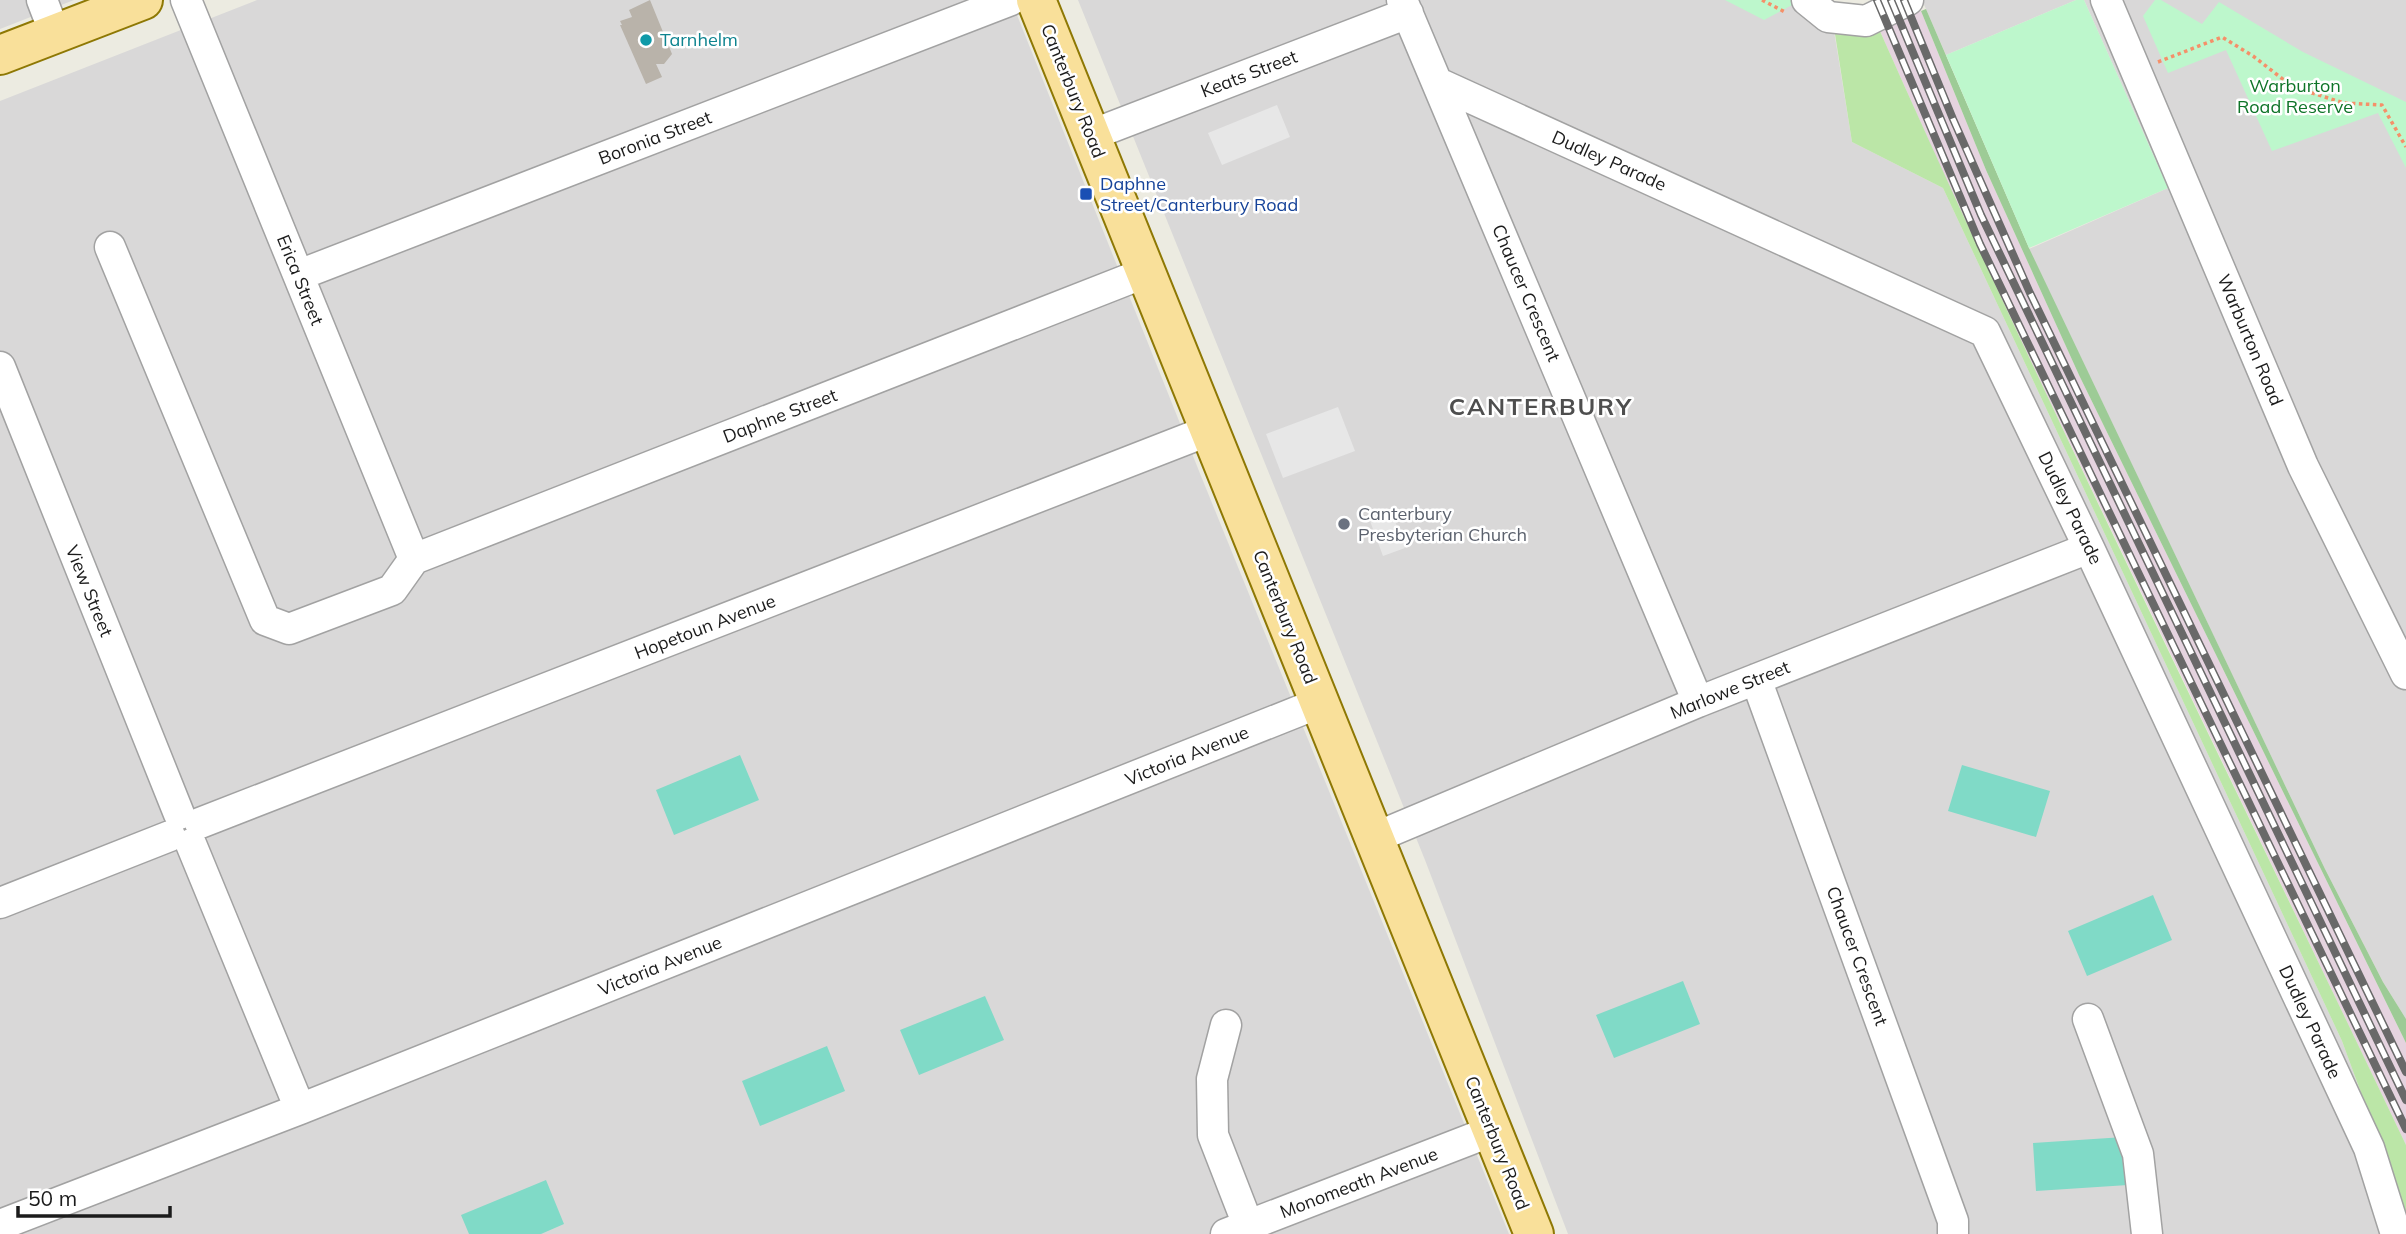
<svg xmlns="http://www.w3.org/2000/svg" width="2406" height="1234" font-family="Mulish,sans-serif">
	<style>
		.residential { fill: #d9d8d8 }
		.industrial { fill: #e5d3df }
		.grass { fill: #bbe6a7 }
		.forest { fill: #9dcb96 }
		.park { fill: #bdf7cc }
		.pitch { fill: #80dac7 }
		.parking { fill: #e7e7e7 }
		.building { fill: #b9b3aa }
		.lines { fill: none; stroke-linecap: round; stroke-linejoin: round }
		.minor-casing { stroke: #a2a2a2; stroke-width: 33 }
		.major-casing { stroke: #8e7804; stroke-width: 42 }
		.path { stroke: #f59069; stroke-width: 3.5; stroke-dasharray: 3.5 3.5; stroke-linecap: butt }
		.minor { stroke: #fff; stroke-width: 30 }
		.major { stroke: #f9e09a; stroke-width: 38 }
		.rail-casing { stroke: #696969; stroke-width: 8 }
		.rail { stroke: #fff; stroke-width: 5; stroke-dasharray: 16; stroke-linecap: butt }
		.culture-dot { fill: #0f9aa8; stroke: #fff; stroke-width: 2.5 }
		.transit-dot { fill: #1a4fb4; stroke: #fff; stroke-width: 2.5 }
		.worship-dot { fill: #6b7280; stroke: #fff; stroke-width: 2.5 }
		.labels { text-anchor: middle; stroke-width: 5; stroke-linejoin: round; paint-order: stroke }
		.culture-label { font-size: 18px; fill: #0d838f; stroke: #fff; text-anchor: start }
		.street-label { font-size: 18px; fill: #1b1b1b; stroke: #fff }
		.park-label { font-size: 18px; fill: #0e7428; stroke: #fff }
		.transit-label { font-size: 18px; fill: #164399; stroke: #fff; text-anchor: start }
		.worship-label { font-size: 18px; fill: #5b616d; stroke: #fff; text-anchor: start }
		.district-label { font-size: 24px; font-weight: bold; letter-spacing: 2px; fill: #4e4e4e; stroke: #fff }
	</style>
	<rect width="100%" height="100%" fill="#ecebe1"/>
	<!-- residential -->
	<path class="residential" d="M0,0H74L0,29Z
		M257,0H1011L1201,476L1509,1234H0V101Z
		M1078,0H1829L1852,142L1943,188L2342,1041L2406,1215V1234H1568L1425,860Z
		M1922,0H2076L1946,55Z
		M2084,0H2406V1019L2383,982L2325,869L2029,249L2168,188Z"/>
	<!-- industrial -->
	<path class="industrial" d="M1921,11L1986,170L2079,375L2406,1043V1145L2040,381L1965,222L1879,29Z"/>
	<!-- grass -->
	<path class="grass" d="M1879,29C2046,405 2229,774 2406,1145V1215L2342,1041L1943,188L1852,142L1835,34C1851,36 1864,35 1879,29Z"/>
	<!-- forest -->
	<path class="forest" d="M1926,9L2029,248L2325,869L2383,982L2406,1019V1043L2079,375L1986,170L1921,11Z"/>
	<!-- park -->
	<path class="park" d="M1725,0H1791L1794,4L1764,20Z
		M2076,0H2084L2168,188L2029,248L1946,55Z
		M2155,0H2161L2202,24L2219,2L2303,52L2406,102V168L2378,113L2272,151L2226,50L2168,73L2143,16Z"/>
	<!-- pitch -->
	<path class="pitch" d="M740,755L759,800L674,835L656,790Z
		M1962,765L2050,791L2036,837L1948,811Z
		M2153,895L2172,940L2087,976L2068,931Z
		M1683,981L1700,1024L1614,1058L1596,1015Z
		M985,996L1004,1040L919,1075L900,1030Z
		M827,1046L845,1091L760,1126L742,1081Z
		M2124,1137L2128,1185L2036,1191L2033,1143Z
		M546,1180L564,1224L541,1234H469L461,1215Z"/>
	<!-- parking -->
	<path class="parking" d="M1277,105L1290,137L1222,165L1208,133Z
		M1338,407L1355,451L1283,478L1266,434Z
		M1392,513L1405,548L1383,556L1370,521Z"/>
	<!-- building -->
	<path class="building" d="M650,0L672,54L664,64H656L662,77L646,84L620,25H622L620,21L632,17L629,10Z"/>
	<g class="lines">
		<defs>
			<path id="minor" d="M42,0L55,34
				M186,0L414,559
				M1402,0L1698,702
				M1807,0L1828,17L1866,21L1908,0
				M2106,0L2303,466L2406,674
				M1438,83L1985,332L2089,548L2369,1148L2396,1234
				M1091,135L1408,13
				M110,247L265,620L289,629L392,590L414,559
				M299,275L1011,0
				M0,367L179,814
				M414,559L1147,272
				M1756,679L1953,1221V1234
				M200,823L1210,430
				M1374,838L1698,702L2089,548
				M191,844L300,1109
				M0,903L170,836
				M2088,1019L2138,1154L2147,1234
				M1226,1025L1212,1079L1213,1135L1248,1225
				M0,1225L300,1109L1319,703
				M1226,1234L1492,1131"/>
			<path id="major" d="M1036,0L1534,1234
				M0,55L143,0"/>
		</defs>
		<!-- minor casing -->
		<use href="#minor" class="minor-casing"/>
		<!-- major casing -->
		<use href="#major" class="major-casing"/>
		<!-- path -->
		<path class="path" d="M1762,0L1785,12
			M2158,62L2222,37L2253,56L2293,87L2344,103L2382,105L2406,147"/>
		<!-- minor -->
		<use href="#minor" class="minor"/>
		<!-- major -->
		<use href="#major" class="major"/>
		<defs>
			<path id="rail" d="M1877,0L1980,244L2406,1129
				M1891,0L1981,215L2406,1100
				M1904,0L1953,119L2030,293L2406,1072"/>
		</defs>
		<!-- rail casing -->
		<use href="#rail" class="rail-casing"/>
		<!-- rail -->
		<use href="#rail" class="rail"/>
	</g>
	<!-- markers -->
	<circle class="culture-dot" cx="646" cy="40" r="7"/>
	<rect class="transit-dot" x="1079" y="187" width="14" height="14" rx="3.5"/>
	<circle class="worship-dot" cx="1344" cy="524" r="7"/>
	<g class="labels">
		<!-- culture labels -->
		<g class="culture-label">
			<text x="660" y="46">Tarnhelm</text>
		</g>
		<!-- street labels -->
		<g class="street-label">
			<text transform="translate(1249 74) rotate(-21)" y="6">Keats Street</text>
			<text transform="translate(1073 91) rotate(68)" y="6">Canterbury Road</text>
			<text transform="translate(655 138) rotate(-21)" y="6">Boronia Street</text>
			<text transform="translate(1609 161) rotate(24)" y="6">Dudley Parade</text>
			<text transform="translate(300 280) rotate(68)" y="6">Erica Street</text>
			<text transform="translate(1526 293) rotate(67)" y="6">Chaucer Crescent</text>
			<text transform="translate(2250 340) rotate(67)" y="6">Warburton Road</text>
			<text transform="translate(780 416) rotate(-21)" y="6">Daphne Street</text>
			<text transform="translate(2070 508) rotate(64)" y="6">Dudley Parade</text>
			<text transform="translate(89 591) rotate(68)" y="6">View Street</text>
			<text transform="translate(1285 617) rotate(68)" y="6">Canterbury Road</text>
			<text transform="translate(705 627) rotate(-21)" y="6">Hopetoun Avenue</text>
			<text transform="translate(1730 690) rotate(-22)" y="6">Marlowe Street</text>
			<text transform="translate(1187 756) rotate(-22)" y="6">Victoria Avenue</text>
			<text transform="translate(1857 956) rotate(70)" y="6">Chaucer Crescent</text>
			<text transform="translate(660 966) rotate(-22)" y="6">Victoria Avenue</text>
			<text transform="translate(2310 1022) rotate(65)" y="6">Dudley Parade</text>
			<text transform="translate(1497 1143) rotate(68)" y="6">Canterbury Road</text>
			<text transform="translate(1359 1183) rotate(-21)" y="6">Monomeath Avenue</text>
		</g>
		<!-- park labels -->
		<g class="park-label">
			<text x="2295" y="92">Warburton<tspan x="2295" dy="21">Road Reserve</tspan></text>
		</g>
		<!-- transit labels -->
		<g class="transit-label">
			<text x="1100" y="190">Daphne<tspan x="1100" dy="21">Street/Canterbury Road</tspan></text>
		</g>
		<!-- worship labels -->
		<g class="worship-label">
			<text x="1358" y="520">Canterbury<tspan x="1358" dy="21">Presbyterian Church</tspan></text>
		</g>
		<!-- district labels -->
		<g class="district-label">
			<text x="1541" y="415">CANTERBURY</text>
		</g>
	</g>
	<!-- scale -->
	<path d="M18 1206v10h152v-10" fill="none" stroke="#1b1b1b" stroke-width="3.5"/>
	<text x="28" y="1206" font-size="21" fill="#1b1b1b" stroke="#ffffff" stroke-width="5" paint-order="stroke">50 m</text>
</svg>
